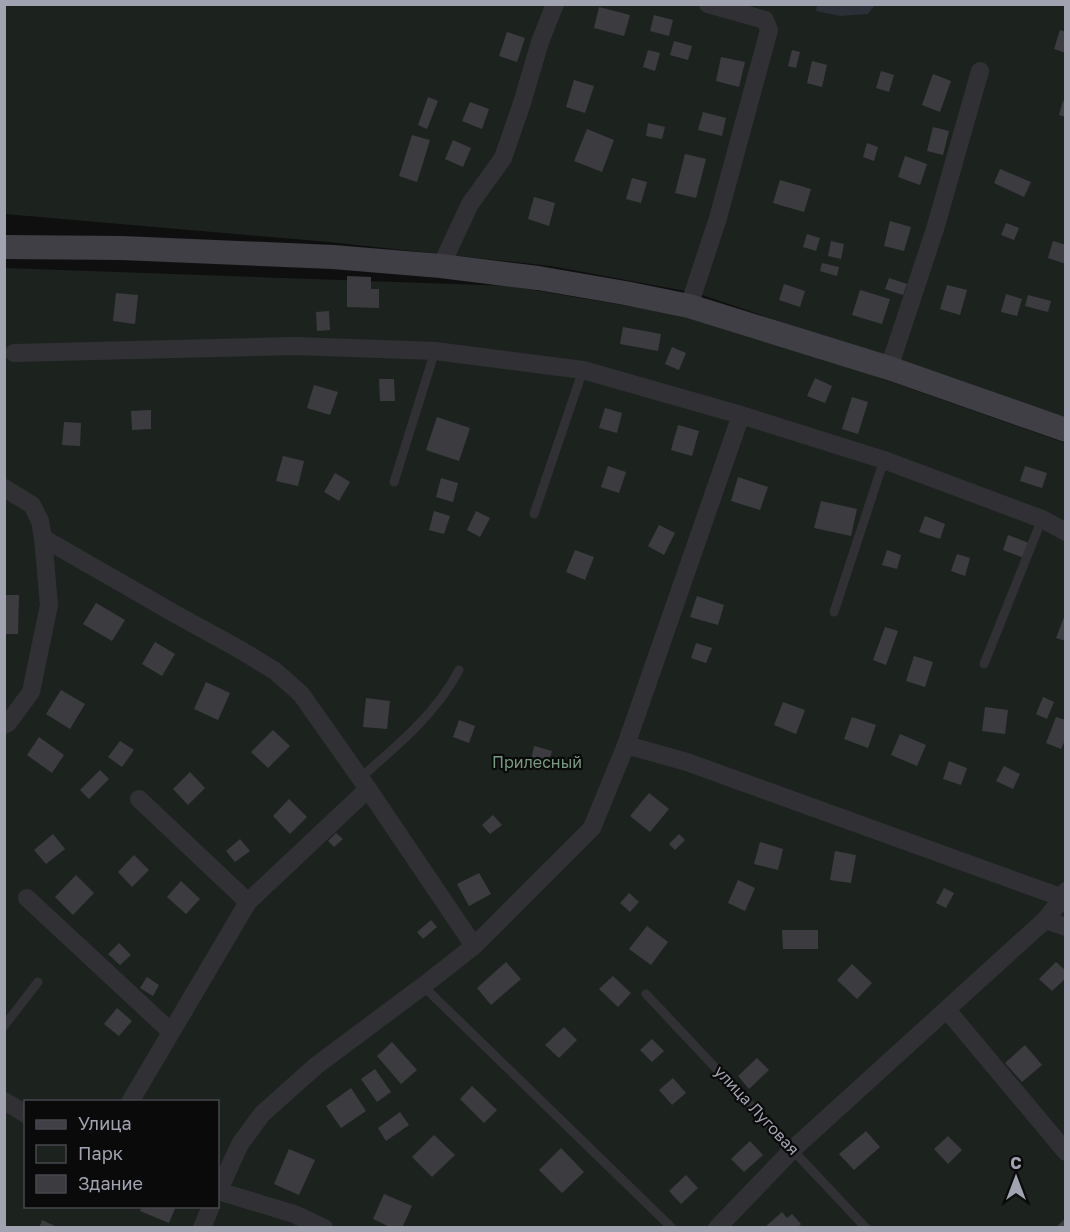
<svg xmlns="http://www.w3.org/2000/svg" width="1070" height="1232" font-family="'Golos Text',sans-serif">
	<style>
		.green { fill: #1c231e; fill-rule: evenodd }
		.water { fill: #2a2f38 }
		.building { fill: #3c3c40 }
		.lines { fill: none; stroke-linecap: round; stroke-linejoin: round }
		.lane { stroke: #313135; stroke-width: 9 }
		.street { stroke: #313135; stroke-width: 18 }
		.secondary { stroke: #3f3f45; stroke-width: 24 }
		.labels { text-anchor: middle; stroke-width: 4.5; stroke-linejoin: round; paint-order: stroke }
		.park-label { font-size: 16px; fill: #799a82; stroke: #0b0a0b }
		.street-label { font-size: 16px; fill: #a1a3b0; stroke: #0b0a0b }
	</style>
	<rect width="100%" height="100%" fill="#100f10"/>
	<!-- green -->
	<path class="green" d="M4,5H1065V421L970,386L696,293L551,266L329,242L5,214Z
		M5,268L510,286L692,317L835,362L1065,443V1227L5,1228ZM26,1102H218V1206H26Z"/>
	<!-- water -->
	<path class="water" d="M817,5V4L875,5L868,14L840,16L816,11Z"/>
	<!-- building -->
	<path class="building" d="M599,7L630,15L624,36L594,28Z
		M654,15L673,20L669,36L650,31Z
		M1060,30L1066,32V53L1054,49Z
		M507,32L525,38L517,62L499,56Z
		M674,41L692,46L688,60L670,55Z
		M648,50L660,53L655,71L643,67Z
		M792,50L800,52L796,68L788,66Z
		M721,57L745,62L739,87L716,81Z
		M812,61L827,65L822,87L807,83Z
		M881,71L894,75L889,92L876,88Z
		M933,74L951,81L940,112L922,105Z
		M574,80L594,86L585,113L566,107Z
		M428,97L438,101L427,129L418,125Z
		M1063,101L1066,102V117L1059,115Z
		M470,102L489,109L482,129L462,121Z
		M703,112L726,118L722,136L698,130Z
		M648,123L665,127L662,139L646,136Z
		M933,127L949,131L943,155L927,151Z
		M587,129L614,140L602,172L574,161Z
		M412,135L430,140L417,182L399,176Z
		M453,140L471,148L463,167L445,159Z
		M867,143L878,147L874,161L863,157Z
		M685,154L706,159L696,198L675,193Z
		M905,156L927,164L920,185L898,177Z
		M1000,169L1031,182L1024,197L994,183Z
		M632,178L647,182L641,203L626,199Z
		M780,180L811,189L804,212L773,203Z
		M534,197L555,203L549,226L528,219Z
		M890,221L911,227L904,251L884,246Z
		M1006,223L1019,228L1014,240L1001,235Z
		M807,234L820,238L816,251L803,247Z
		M831,241L844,244L841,259L828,256Z
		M1053,241L1066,245V264L1048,258Z
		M822,263L839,267L837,276L820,271Z
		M347,276L371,277V289H379V308L347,307Z
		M889,278L907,284L903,295L885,289Z
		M784,284L805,291L800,307L779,300Z
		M947,285L967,290L960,315L940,309Z
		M860,290L890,299L882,324L852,315Z
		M116,293L138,295L135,324L113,321Z
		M1006,294L1022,299L1017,316L1001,312Z
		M1028,295L1051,301L1048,312L1025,306Z
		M329,311L330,330L317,331L316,312Z
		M623,327L661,334L658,351L620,344Z
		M672,347L686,353L679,370L665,364Z
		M815,378L832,386L825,403L807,396Z
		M379,379H394L395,401H380Z
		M314,385L338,392L330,415L307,408Z
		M852,397L868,402L858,434L842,429Z
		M605,408L622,413L617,433L599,428Z
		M151,410V429L132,430L131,411Z
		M437,417L470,428L459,461L426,450Z
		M64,422L81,423L80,446L62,445Z
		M678,425L699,431L692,456L671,450Z
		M283,456L304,461L298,486L276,481Z
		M608,466L626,472L619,493L601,487Z
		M1025,466L1047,473L1042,488L1020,481Z
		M335,473L350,482L339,501L324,492Z
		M738,477L768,487L760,510L731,501Z
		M441,478L458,483L453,502L436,497Z
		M821,501L857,509L851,536L814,528Z
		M434,511L450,516L444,534L429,530Z
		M476,511L490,518L480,537L467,530Z
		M925,516L945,524L940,539L919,532Z
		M659,525L675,533L664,555L648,546Z
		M1008,535L1029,543L1024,558L1003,550Z
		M575,550L594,557L585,580L566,572Z
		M887,550L901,555L897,569L882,565Z
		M957,554L970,558L965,576L951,571Z
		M4,595H19L18,634H4Z
		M697,596L724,605L718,625L690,617Z
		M96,603L125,620L112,641L83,624Z
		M1066,612V641L1056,638Z
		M885,627L898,631L886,665L873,660Z
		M155,642L175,654L162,676L142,664Z
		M696,643L712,648L706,663L691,658Z
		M914,656L933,662L925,687L906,681Z
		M206,682L230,693L218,720L194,709Z
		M61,690L85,704L70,729L46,714Z
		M1043,697L1054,702L1047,719L1036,714Z
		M366,698L390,701L387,729L363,727Z
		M783,702L805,710L796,734L774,725Z
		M985,707L1008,710L1005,734L982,731Z
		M852,717L876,725L868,748L844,739Z
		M1056,717L1066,720V738L1061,749L1046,743Z
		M459,720L475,726L469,743L453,737Z
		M273,730L290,746L268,768L251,752Z
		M900,734L926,745L917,766L891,755Z
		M39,737L64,755L52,773L27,755Z
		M120,741L134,750L122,767L108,757Z
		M534,746L552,751L547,769L530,765Z
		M949,761L967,768L961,785L943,779Z
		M1004,766L1020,774L1013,789L996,781Z
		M100,770L109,779L89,799L80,790Z
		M190,772L205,788L188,805L173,789Z
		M649,793L669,809L650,832L630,816Z
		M289,799L307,817L290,834L273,816Z
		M493,815L502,825L490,834L482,825Z
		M336,833L343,839L334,847L328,841Z
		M53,834L65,849L46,864L34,850Z
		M679,834L685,840L675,850L669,844Z
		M240,839L250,851L235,862L226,851Z
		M760,842L783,849L778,870L754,864Z
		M835,851L856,855L851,883L830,880Z
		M134,855L149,870L132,887L118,872Z
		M479,873L491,894L469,906L457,884Z
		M76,875L94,893L73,915L55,897Z
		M738,880L755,888L745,911L728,903Z
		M181,881L200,899L186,914L167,897Z
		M944,888L954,893L946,908L936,903Z
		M629,893L639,902L630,912L620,903Z
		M431,920L437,927L423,939L417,932Z
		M647,926L668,942L651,965L629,949Z
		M782,930H818V949H783Z
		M119,943L131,955L120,965L108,954Z
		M506,962L521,979L491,1005L477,988Z
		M1056,962L1066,971V978L1052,991L1039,979Z
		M852,964L872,983L857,999L837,980Z
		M613,976L631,993L618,1007L599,989Z
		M147,977L159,985L153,996L140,988Z
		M117,1008L132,1021L119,1036L104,1024Z
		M564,1027L577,1040L559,1058L545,1045Z
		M652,1039L664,1051L652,1062L640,1050Z
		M392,1042L417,1070L401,1084L377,1056Z
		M1025,1045L1042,1065L1022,1082L1005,1063Z
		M757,1058L769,1070L749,1089L738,1076Z
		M375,1069L391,1092L377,1102L361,1079Z
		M673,1078L686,1093L672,1105L659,1090Z
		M472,1086L497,1110L484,1123L460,1099Z
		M351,1088L366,1111L341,1128L326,1106Z
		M400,1112L409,1125L386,1141L378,1128Z
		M866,1131L880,1147L854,1170L839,1154Z
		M434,1135L455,1155L432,1177L412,1157Z
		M948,1136L962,1150L948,1164L934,1149Z
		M750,1141L763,1155L744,1172L731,1159Z
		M561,1148L584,1172L562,1193L539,1170Z
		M289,1149L315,1160L299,1195L274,1184Z
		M686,1175L698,1188L681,1204L669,1191Z
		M384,1194L412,1206L402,1228H392L373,1219Z
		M142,1206H176L169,1223L140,1211Z
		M782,1212L787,1218L792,1214L801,1224L797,1228H764Z
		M1066,1218V1228H1055Z
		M42,1220L59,1228H39Z"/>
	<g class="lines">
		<!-- lane -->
		<path class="lane" d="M394,482L435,351
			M534,514L583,370
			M834,612L884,460
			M984,664L1042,519
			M360,778C397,746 436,714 459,670
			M423,986L672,1228
			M646,994L866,1228
			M4,1026L38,982"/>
		<!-- street -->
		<path class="street" d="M441,266L470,204L503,158L522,103L540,42L555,4
			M689,306L718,218L769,30L765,20L708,4
			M14,353L295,346L435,351L583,370L741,415L884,460L1042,519L1066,532
			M889,368L935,229L980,71
			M4,488L32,505L40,521L43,538L49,605L31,692L8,723L4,725
			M43,538L177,615L239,649L275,671L301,694L368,789L474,946
			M626,745L687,762L1063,898
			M139,799L248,902
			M27,898L170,1031
			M1045,920L1066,927
			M947,1010L1066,1152
			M4,1101L26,1114
			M130,1102L248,902L368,789
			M218,1191L294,1214L324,1228
			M218,1192L240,1144L262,1114L317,1065L423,986L474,946L592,828L626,745L741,415
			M202,1228L211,1206
			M717,1228L793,1149L1045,920L1063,898L1066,891"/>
		<!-- secondary -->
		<path class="secondary" d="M4,247L122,248L333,257L441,266L538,278L625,293L689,306L889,368L1066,430"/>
	</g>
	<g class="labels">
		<!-- park labels -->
		<g class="park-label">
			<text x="537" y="768">Прилесный</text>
		</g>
		<!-- street labels -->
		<g class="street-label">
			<text transform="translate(757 1110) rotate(47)" y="6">улица Луговая</text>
		</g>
	</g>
	<!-- border -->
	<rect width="1070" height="1232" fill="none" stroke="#a1a3b0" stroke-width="12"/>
	<!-- legend -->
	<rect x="24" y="1100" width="195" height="108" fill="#0b0a0b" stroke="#47474d" stroke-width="1.5"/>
	<rect x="36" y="1120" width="30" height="9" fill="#3f3f45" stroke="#47474d" stroke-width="1.5"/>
	<text x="78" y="1130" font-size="18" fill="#a1a3b0">Улица</text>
	<rect x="36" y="1145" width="30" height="18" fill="#1c231e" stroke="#47474d" stroke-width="1.5"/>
	<text x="78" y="1160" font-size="18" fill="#a1a3b0">Парк</text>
	<rect x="36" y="1175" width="30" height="18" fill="#3c3c40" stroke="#47474d" stroke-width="1.5"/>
	<text x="78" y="1190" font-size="18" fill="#a1a3b0">Здание</text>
	<!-- north arrow -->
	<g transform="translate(1016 1178)" stroke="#0b0a0b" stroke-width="4.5" paint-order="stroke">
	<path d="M0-4.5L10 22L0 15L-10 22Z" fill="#a1a3b0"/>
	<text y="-9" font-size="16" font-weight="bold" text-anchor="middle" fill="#a1a3b0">С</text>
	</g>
</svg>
